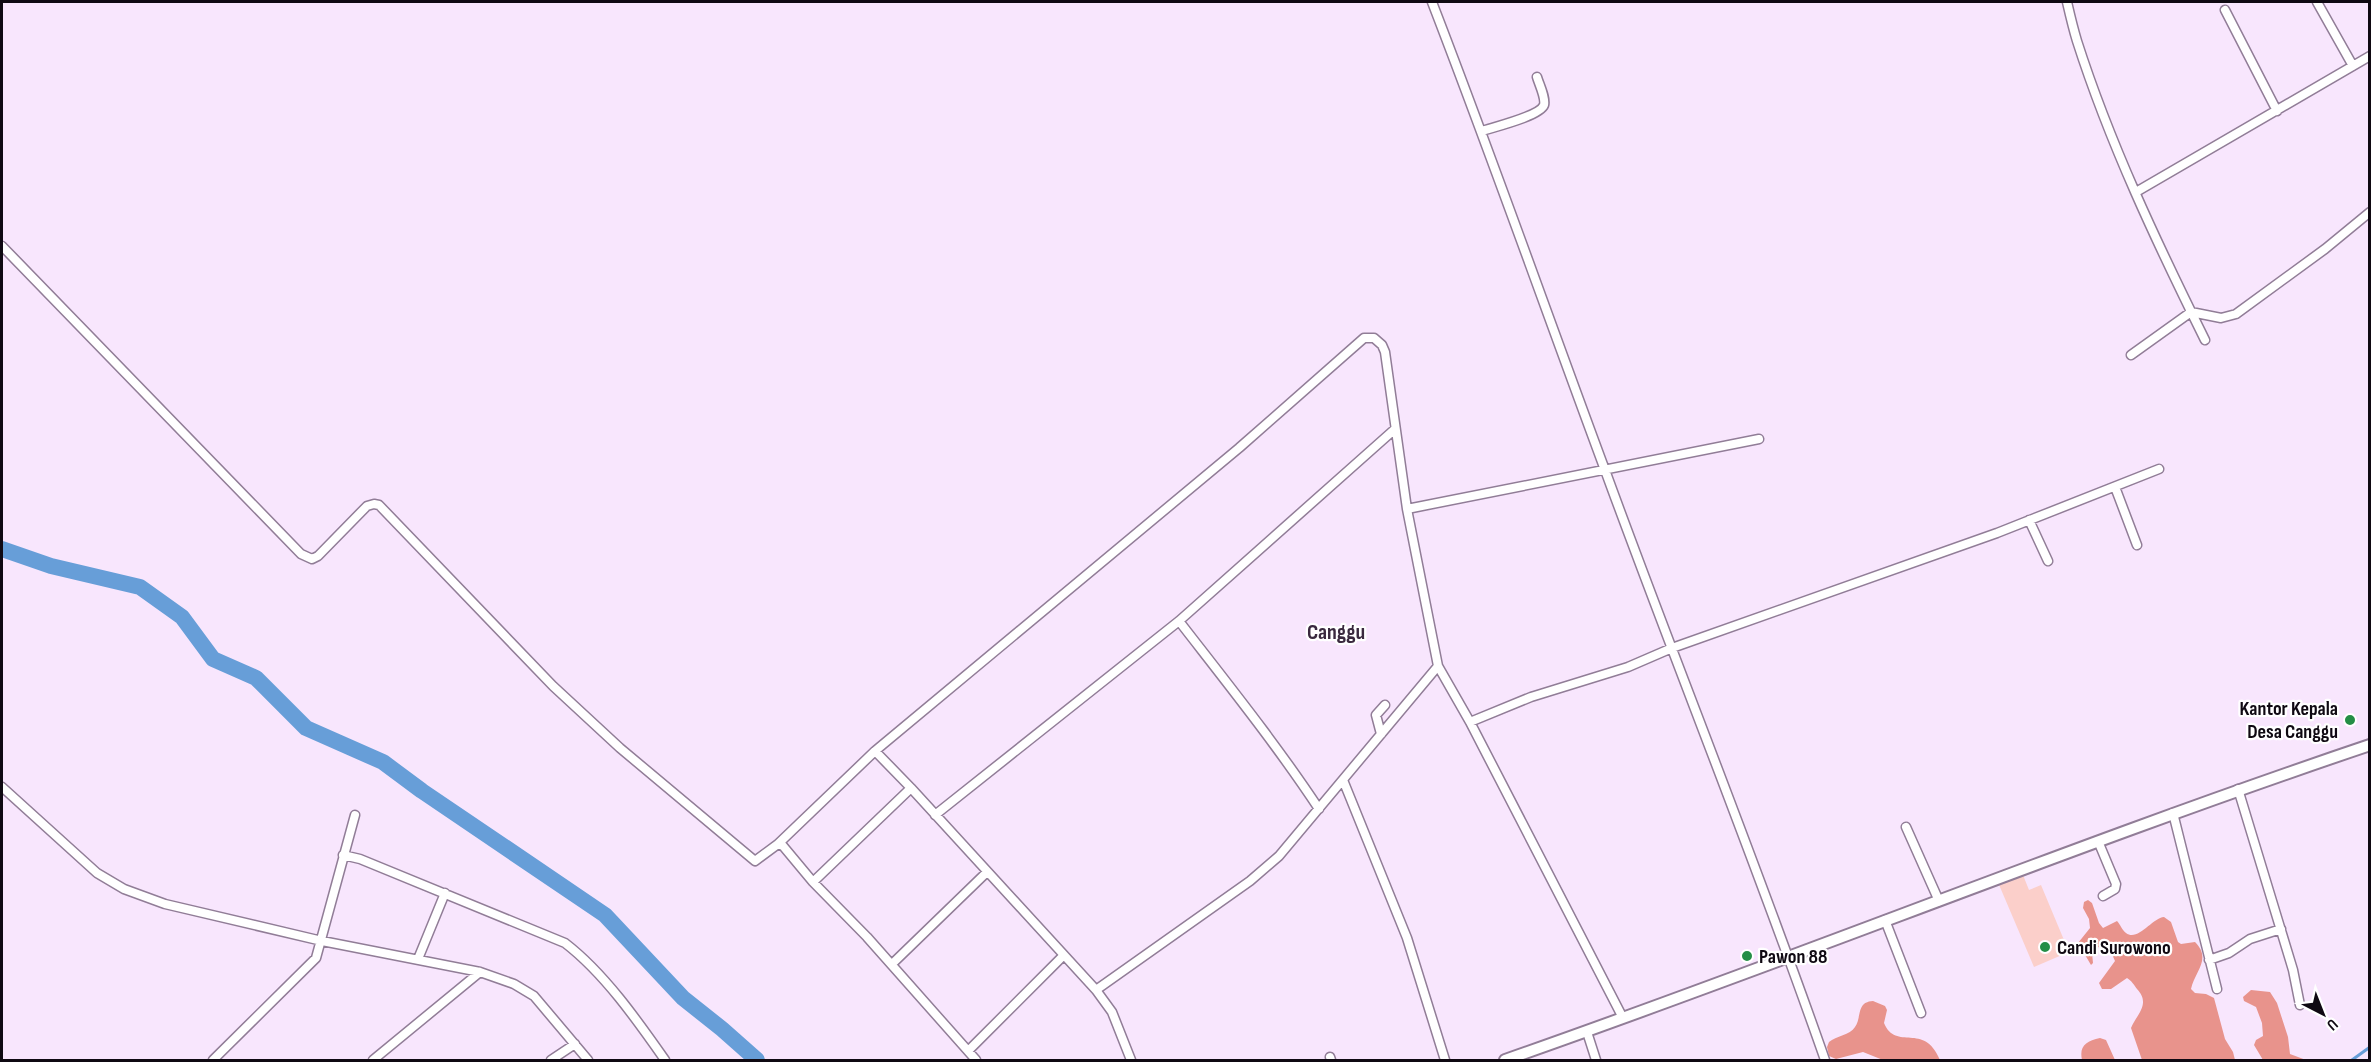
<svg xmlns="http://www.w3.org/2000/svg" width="2371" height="1062" font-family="'Sofia Sans Condensed',sans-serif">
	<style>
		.green { fill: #fbcfca }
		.forest { fill: #e8938c }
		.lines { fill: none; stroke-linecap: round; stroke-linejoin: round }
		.stream { stroke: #679ed8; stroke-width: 3 }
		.river { stroke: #679ed8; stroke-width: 16 }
		.minor-casing { stroke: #917d97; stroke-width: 11 }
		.tertiary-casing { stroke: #917d97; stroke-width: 14 }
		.minor { stroke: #fff; stroke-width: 8 }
		.tertiary { stroke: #fff; stroke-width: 10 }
		.poi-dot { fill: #248e46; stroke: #fff; stroke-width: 2 }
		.labels { text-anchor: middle; stroke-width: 4.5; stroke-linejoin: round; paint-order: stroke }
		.poi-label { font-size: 20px; font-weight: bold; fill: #0f0912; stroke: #fff; text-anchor: start }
		.quarter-label { font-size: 22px; font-weight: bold; fill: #3a293f; stroke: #fff }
	</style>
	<rect width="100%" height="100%" fill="#f8e6fd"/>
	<!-- green -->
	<path class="green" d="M2021,870L2029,890L2041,885L2069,952L2034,967L1997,880Z"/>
	<!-- forest -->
	<path class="forest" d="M2088,900L2092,903L2099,923L2103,928L2117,921C2120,924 2122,930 2126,933C2138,942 2152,918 2164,917L2171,922L2178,942L2181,944L2195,942C2212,959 2195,971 2191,989L2195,993L2206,994L2214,998L2225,1039L2233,1052L2235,1060H2142L2131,1028C2137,1014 2151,1004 2137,989C2134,985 2132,981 2127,978L2111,989H2102L2099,983L2115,961L2111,952L2102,946L2096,948L2092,953L2093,963L2091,965L2078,943L2090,928L2089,919L2083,908L2084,902Z
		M2251,990L2270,992L2277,1003L2288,1037L2290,1054L2306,1060H2263L2254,1045L2256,1040L2263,1036L2262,1023L2256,1007L2244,1001L2243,997Z
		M1873,1001L1885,1006L1887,1010L1884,1023C1896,1052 1924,1021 1940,1060H1883L1863,1052L1836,1059L1829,1056L1827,1047L1829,1042C1836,1036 1850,1035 1855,1027C1862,1017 1856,1002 1873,1001Z
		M2100,1038L2106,1040L2115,1060H2082C2079,1046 2086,1041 2100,1038Z"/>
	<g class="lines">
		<!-- stream -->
		<path class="stream" d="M2352,1060L2370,1047"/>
		<!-- river -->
		<path class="river" d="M2,549L51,566L140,587L182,617L213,659L256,678L306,728L383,762L422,791L605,915L683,998L722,1029L757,1060"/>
		<defs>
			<path id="minor" d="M1432,2C1492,157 1547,314 1605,470C1677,667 1756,862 1825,1060
				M2067,2C2070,15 2073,28 2077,41C2110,144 2157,243 2205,340
				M2317,2L2353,66
				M2225,10L2277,111
				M1482,131C1494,127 1540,116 1544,105C1546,98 1539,84 1537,77
				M2136,192L2370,56
				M2,246L301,554L312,559L318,556L367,506L374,504L379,505L553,686L620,748L755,861L778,844L783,846L813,882L867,937L976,1060
				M2131,355L2191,312L2221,318L2236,314L2325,249L2370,212
				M2115,487L2137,545
				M1407,509L1759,439
				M2029,520L2048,561
				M1179,621C1227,683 1276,744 1319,809
				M1470,722L1531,697L1628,667L1672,648L1997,533L2159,469
				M1381,734L1376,715L1385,705
				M875,751L911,788
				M1343,780L1407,938L1445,1060
				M2,787L97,873L124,889L165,904L322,941L480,972L514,984L534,996L588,1060
				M2238,789L2293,970L2300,1005
				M2173,813L2217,989
				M935,815L1179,621L1395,429
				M1906,827L1939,901
				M2098,841L2116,884L2115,889L2103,896
				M778,844L875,751L1239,448L1364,338H1374L1382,345L1385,352L1407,509L1438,666L1470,722L1623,1018
				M343,855L360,859L565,943C604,973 637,1020 665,1060
				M813,882L911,788L1096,990L1112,1012L1131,1060
				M1885,920L1921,1013
				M418,959L445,893
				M2209,960L2229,953L2250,939L2281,929
				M892,964L987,872
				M1096,990L1250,881L1279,856L1438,666
				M1587,1032L1596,1060
				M968,1051L1064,955
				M1330,1057L1331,1060
				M213,1060L316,958L355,815
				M373,1060L480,972
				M551,1060L575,1044"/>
			<path id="tertiary" d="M1505,1060C1795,959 2079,843 2370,745"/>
		</defs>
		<!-- minor casing -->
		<use href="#minor" class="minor-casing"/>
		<!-- tertiary casing -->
		<use href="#tertiary" class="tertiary-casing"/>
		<!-- minor -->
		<use href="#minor" class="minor"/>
		<!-- tertiary -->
		<use href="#tertiary" class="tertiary"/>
	</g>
	<!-- markers -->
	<g class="poi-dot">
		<circle cx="2350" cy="720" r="6"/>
		<circle cx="2045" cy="947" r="6"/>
		<circle cx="1747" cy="956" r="6"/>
	</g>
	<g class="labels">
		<!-- poi labels -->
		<g class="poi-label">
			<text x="2338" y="715" text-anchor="end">Kantor Kepala<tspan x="2338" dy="23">Desa Canggu</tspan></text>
			<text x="2057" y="954">Candi Surowono</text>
			<text x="1759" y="963">Pawon 88</text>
		</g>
		<!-- quarter labels -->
		<g class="quarter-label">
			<text x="1336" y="639">Canggu</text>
		</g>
	</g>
	<!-- border -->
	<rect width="2371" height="1062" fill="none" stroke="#0f0912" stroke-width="6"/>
	<!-- north arrow -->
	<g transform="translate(2323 1014) rotate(138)" stroke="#ffffff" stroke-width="4.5" paint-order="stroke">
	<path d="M0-4.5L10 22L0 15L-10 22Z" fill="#0f0912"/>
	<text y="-9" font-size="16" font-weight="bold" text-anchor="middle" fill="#0f0912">U</text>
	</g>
</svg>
